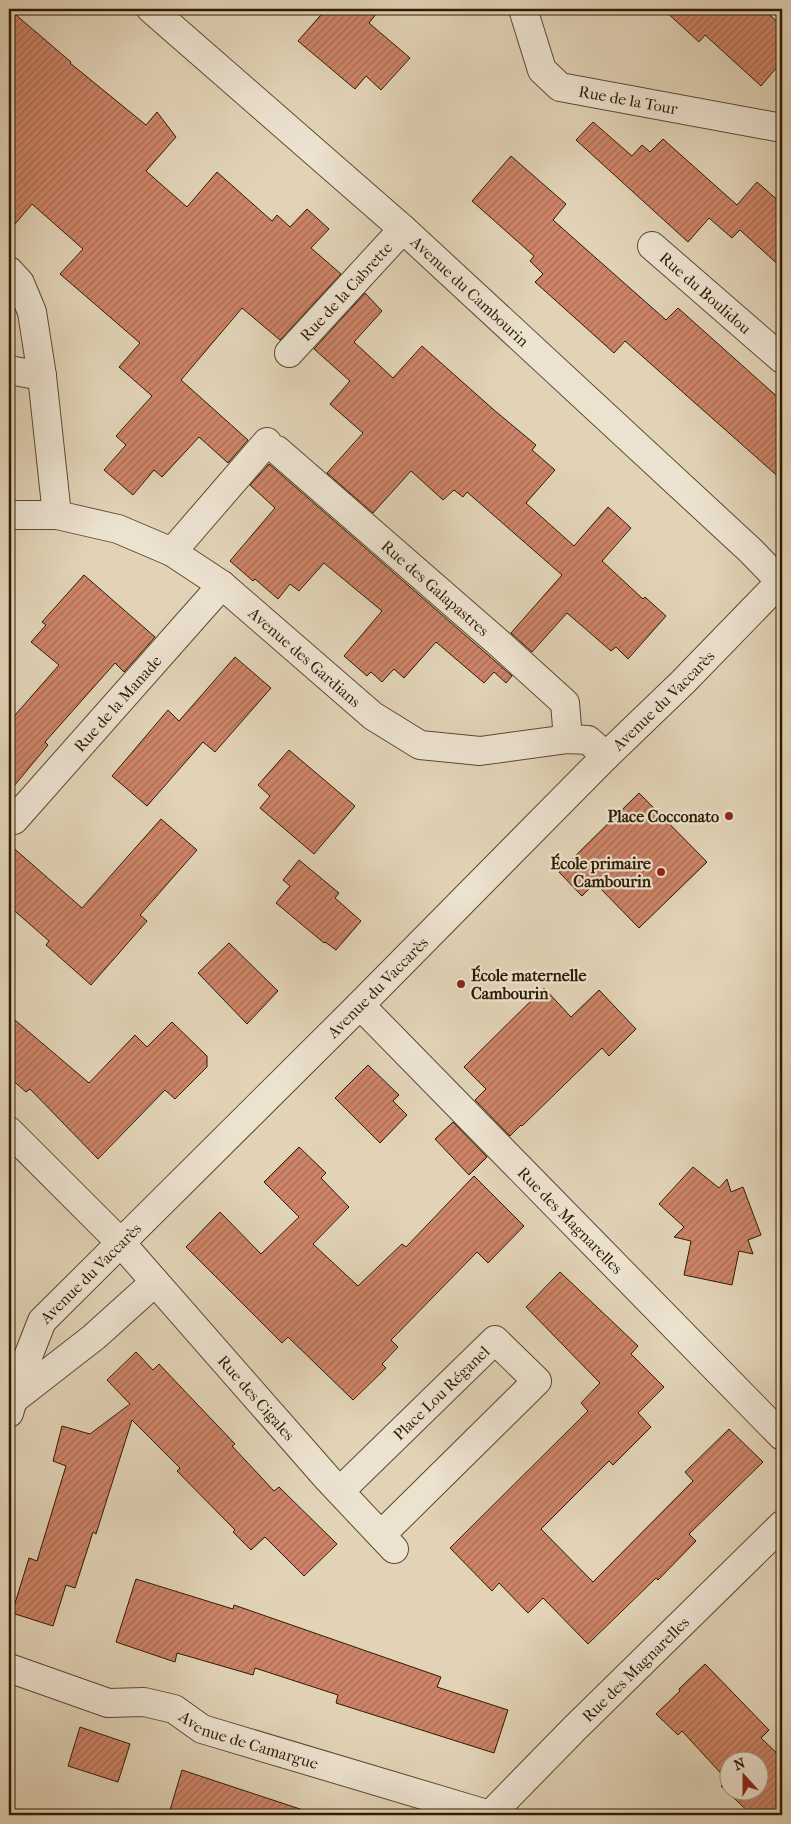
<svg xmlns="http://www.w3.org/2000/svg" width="791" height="1824" font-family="'IM FELL French Canon',serif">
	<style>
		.building { fill: url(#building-hatch); stroke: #2f1b00; fill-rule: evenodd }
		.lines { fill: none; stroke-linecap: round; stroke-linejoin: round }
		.minor-casing { stroke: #5c492e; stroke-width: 30 }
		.minor { stroke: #ece2d0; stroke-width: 28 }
		.poi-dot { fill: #8f2418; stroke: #ece2d0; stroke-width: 2 }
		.labels { text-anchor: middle; stroke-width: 4.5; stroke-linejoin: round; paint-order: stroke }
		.street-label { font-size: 16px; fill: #2f1b00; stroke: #ece2d0 }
		.poi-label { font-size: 16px; font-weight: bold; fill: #2f1b00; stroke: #ece2d0; text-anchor: end }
	</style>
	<defs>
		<pattern id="building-hatch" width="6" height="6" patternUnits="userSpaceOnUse" patternTransform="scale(1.25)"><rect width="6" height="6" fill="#cd8468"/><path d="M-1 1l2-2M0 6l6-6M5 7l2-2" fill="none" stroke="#a76b53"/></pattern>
	</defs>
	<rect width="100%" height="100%" fill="#e2d3b7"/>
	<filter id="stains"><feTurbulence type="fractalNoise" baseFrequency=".004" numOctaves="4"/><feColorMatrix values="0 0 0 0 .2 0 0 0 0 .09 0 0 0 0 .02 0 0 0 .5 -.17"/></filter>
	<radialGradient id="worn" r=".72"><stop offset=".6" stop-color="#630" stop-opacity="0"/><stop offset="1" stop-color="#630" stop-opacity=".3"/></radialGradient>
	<!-- building -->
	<path class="building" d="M9,9L71,62L70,63L146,125L157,112L176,137L146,171L187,207L217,172L272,221L277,215L290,227L307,209L329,229L311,248L341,274L280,340L242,308L181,380L248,440L228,463L199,437L162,477L154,470L133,495L104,470L126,445L116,436L152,396L119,367L140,343L60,274L83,249L32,204L9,231Z
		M326,9H380L369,23L410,58L381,90L366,76L355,89L298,41Z
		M663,9H763L782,26V61L761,86L705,35L699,42Z
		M593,122L632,156L642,145L650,152L663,139L737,205L757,182L782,204V268L740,230L732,238L709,218L688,242L576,140Z
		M511,156L566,204L553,220L666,320L678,308L782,401V480L625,341L614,353L535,282L543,274L530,261L534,256L472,201Z
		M365,293L382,311L354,342L393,378L422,346L494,410L536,445L532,450L555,470L526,503L574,546L608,507L631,528L602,561L643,599L645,597L666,616L628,659L616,647L611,651L567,613L532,652L511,633L562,575L467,492L463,497L454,490L443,500L411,471L373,513L327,473L363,433L330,404L350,381L314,349Z
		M269,464L512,676L506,683L494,672L484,683L436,642L404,678L394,669L382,682L371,672L367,676L344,656L382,611L324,563L299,591L290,584L278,599L255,579L253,581L230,561L275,508L250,485Z
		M84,575L155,637L124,672L115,663L45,742L48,745L9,792V722L59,665L31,642L46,625L42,622Z
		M235,657L271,688L215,752L203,742L147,806L112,776L168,710L179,721Z
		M289,750L355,806L314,854L260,808L270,796L258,785Z
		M639,793L707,862L639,928L595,883L582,896L559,872Z
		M161,819L197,850L140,915L147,921L91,985L46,945L49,941L9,906V844L82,908Z
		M299,860L339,893L335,898L361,921L336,950L325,942L324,943L276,903L290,886L283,880Z
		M229,943L278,991L247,1024L198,973Z
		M544,988L571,1017L599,990L636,1029L609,1056L602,1048L522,1126L521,1125L510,1136L475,1100L486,1089L464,1067Z
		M9,1015L89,1083L135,1035L147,1047L172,1022L207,1056V1067L175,1099L165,1090L98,1159L30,1089L26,1092L9,1077Z
		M368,1065L399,1095L393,1101L407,1115L380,1143L335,1098Z
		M453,1122L487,1157L469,1175L435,1139Z
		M299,1147L326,1173L321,1178L349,1207L313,1244L358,1286L402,1244L406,1247L474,1176L524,1226L488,1263L477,1252L391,1340L398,1347L382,1364L386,1368L353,1400L288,1337L282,1343L186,1247L220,1212L261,1254L299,1217L264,1182Z
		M693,1167L719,1188L727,1179L731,1192L743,1187L761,1235L748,1240L753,1254L739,1251L732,1285L684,1275L691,1241L674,1237L684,1227L659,1204Z
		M560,1272L638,1346L631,1354L664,1387L638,1413L651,1427L613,1465L609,1461L541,1529L593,1582L693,1481L685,1472L729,1429L763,1462L689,1534L696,1541L658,1580L656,1578L588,1644L543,1598L528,1613L499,1583L492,1591L450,1548L588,1411L581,1403L600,1383L526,1307Z
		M136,1352L153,1370L159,1364L235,1444L232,1446L274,1491L279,1487L337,1544L304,1576L265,1537L251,1550L233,1532L235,1530L177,1471L180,1468L132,1420L96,1534L93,1532L75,1588L66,1585L53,1626L12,1613L29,1558L37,1561L66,1466L53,1461L62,1426L90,1434L130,1404L107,1380Z
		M136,1579L233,1609L234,1605L441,1677L437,1687L508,1710L494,1753L336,1703L338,1695L255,1668L253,1675L177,1653L175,1662L116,1642Z
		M705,1664L769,1730L761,1738L782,1758V1815H752L721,1786L727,1780L682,1731L678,1735L656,1714L680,1691L679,1689ZM728,1762H758V1792H728Z
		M80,1727L130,1744L118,1782L68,1766Z
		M182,1770L303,1810L302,1815H187L170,1810Z"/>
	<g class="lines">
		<defs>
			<g id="minor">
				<path id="s1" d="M151,9L403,229L751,551L782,583"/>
				<path id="s2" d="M523,9L542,70L560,87L782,128"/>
				<path id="s3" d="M652,246L782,359"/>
				<path d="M9,271L20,283L32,312L42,376L9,370"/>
				<path id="s4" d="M289,353L403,229"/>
				<path d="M42,376L57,515"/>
				<path id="s5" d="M277,450L500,644L565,703L568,739"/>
				<path id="s6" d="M9,515H57L118,529L172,552L222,585L373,716L420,745L480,751L568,739L588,740L606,756"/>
				<path d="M172,552L267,442"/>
				<path id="s7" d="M14,820L222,585"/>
				<path id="s8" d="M360,1005L782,1436"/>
				<path id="s9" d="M9,1131L121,1243L328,1479L394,1549"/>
				<path d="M13,1400L94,1337L155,1282"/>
				<path id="s10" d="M9,1413L20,1377L42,1321L360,1005L606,756L683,682L782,580"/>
				<path id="s11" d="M340,1491L495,1340L537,1381L381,1535"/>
				<path id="s12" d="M9,1668L108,1703L144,1702L174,1709L202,1729L490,1815"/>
				<path id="s13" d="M490,1815L575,1728L782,1525"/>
			</g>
		</defs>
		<!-- minor casing -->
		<use href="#minor" class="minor-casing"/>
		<!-- minor -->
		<use href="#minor" class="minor"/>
	</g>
	<!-- markers -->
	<g class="poi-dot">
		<circle cx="729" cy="816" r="5"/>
		<circle cx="661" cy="872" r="5"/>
		<circle cx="461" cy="984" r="5"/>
	</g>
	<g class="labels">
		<!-- street labels -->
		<g class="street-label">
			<text dy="6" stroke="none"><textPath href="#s2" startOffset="158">Rue de la Tour</textPath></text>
			<text dy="6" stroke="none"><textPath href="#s4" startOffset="84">Rue de la Cabrette</textPath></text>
			<text dy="6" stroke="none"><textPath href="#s1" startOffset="426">Avenue du Cambourin</textPath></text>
			<text dy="6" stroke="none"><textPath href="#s3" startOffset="71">Rue du Boulidou</textPath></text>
			<text dy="6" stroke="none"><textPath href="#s5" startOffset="210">Rue des Galapastres</textPath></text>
			<text dy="6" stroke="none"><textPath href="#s6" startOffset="339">Avenue des Gardians</textPath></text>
			<text dy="6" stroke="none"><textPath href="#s10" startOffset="976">Avenue du Vaccarès</textPath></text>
			<text dy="6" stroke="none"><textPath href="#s7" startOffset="156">Rue de la Manade</textPath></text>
			<text dy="6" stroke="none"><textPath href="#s10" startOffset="571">Avenue du Vaccarès</textPath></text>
			<text dy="6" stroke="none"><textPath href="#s8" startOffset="301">Rue des Magnarelles</textPath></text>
			<text dy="6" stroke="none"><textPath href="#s10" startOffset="166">Avenue du Vaccarès</textPath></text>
			<text dy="6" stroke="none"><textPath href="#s11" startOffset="141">Place Lou Réganel</textPath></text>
			<text dy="6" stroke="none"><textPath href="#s9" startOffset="364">Rue des Cigales</textPath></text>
			<text dy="6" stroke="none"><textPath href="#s13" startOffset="206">Rue des Magnarelles</textPath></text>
			<text dy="6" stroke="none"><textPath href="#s12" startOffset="254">Avenue de Camargue</textPath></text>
		</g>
		<!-- poi labels -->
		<g class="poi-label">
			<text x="719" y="822">Place Cocconato</text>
			<text x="651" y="869">École primaire<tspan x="651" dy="18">Cambourin</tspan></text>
			<text x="471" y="981" text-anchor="start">École maternelle<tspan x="471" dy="18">Cambourin</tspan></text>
		</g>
	</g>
	<!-- margin -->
	<rect width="791" height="1824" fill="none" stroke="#e2d3b7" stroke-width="30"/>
	<rect x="10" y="10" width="771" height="1804" fill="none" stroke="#2f1b00" stroke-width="2.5"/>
	<rect x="15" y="15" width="761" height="1794" fill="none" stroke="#2f1b00"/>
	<!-- north arrow -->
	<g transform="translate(744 1776) rotate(339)"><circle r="24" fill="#ece2d0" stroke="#a0927d"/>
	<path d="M0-4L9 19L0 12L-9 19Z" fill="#8f2418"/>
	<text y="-8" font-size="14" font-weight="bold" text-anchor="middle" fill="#2f1b00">N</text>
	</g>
	<rect width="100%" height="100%" filter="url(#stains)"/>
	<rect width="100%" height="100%" fill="url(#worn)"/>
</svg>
